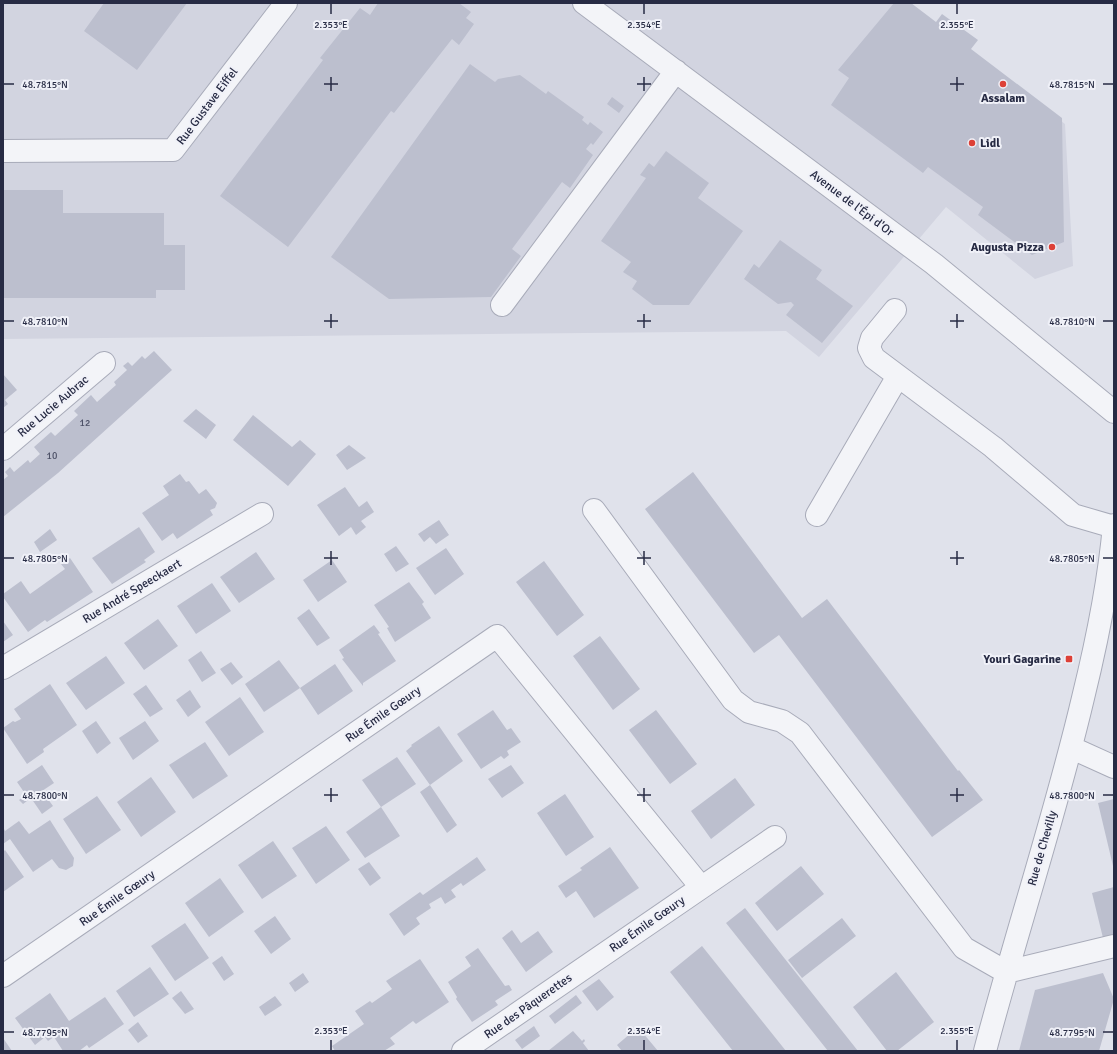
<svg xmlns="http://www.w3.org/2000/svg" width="1117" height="1054" font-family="Signika,sans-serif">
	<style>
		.built { fill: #d2d4e0 }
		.building { fill: #bcbfce }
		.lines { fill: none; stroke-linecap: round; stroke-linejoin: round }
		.minor-casing { stroke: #a8abb9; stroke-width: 24 }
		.minor { stroke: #f3f4f8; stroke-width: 22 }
		.ticks { fill: none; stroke: #272b44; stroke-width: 1.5 }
		.poi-dot { fill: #dd4037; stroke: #f0f1f8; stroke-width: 1.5 }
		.labels { text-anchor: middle; stroke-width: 4; stroke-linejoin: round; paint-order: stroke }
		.number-label { font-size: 10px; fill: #4c5066 }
		.poi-label { font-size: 12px; font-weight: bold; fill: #272b44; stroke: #f0f1f8; text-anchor: end }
		.street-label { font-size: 12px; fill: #272b44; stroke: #f0f1f8 }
		.ticks-label { font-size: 10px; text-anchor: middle; fill: #272b44; stroke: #f0f1f8; stroke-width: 4; stroke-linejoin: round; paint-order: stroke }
	</style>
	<rect width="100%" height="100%" fill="#e0e2eb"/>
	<!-- built -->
	<path class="built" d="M3,3H906L1065,124L1073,266L1035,279L946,207L819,357L786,331L3,339Z"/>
	<!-- building -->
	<path class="building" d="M104,3H187L137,70L84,31Z
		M378,3H459L471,12L466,18L474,24L459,45L452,39L394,113L391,111L288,247L220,196L323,60L320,58L360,8L370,15Z
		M894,3H911L936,22L942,14L978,40L971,49L1062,118L1064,242L1032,255L978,215L983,207L928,167L923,173L831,105L849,78L838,70Z
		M470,64L495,82L498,79L520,75L546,94L548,91L584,117L582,120L588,125L590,122L603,132L593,145L591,143L586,149L593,155L570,188L562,182L512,249L521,256L491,297L389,299L331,257Z
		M612,97L624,106L619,113L607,104Z
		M666,151L709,183L698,198L743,231L689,305H653L632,289L637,281L623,272L631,262L601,241L646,178L640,175L649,163L654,167Z
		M3,190H63V213H164V245H185V290H156V298H3Z
		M780,240L822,270L816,279L853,306L822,343L786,315L794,305L791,302L778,304L744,279L754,264L759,268Z
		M154,351L172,370L58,473L3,517V480L8,476L5,472L10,467L14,472L28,460L30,463L40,454L34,447L51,432L55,436L78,415L74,411L91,395L97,402L116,385L114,382L127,370L123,366L128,362L132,366L142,356L145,359Z
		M3,374L17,390L5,400L8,404L3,408Z
		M196,409L216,425L206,439L183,421Z
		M253,415L292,447L300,440L316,454L288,486L233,440Z
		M349,445L366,458L347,470L336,455Z
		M693,472L802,618L827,599L958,771L959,770L983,800L932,837L779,635L754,653L645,509Z
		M180,474L186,482L189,481L199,494L206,489L217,503L215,508L210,510L213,515L177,539L173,533L162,541L142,513L169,495L163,486Z
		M345,487L359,507L367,501L374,512L361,521L366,527L356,535L351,527L339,536L317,505Z
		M439,520L449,535L436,544L430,537L424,542L418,534Z
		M139,527L155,552L144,560L146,562L112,584L92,558Z
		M50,529L57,540L40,552L34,542Z
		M396,546L409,564L396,572L384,554Z
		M446,548L464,574L435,595L416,568Z
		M256,552L275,579L239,603L220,577Z
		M70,558L93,592L47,622L45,620L28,632L3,597V594L21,581L30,594L65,569L61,564Z
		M332,560L347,582L318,602L303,580Z
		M544,561L584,615L557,636L516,582Z
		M409,582L424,602L422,604L431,618L395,642L387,628L389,627L374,605Z
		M212,583L231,611L196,634L177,606Z
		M309,609L330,638L317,646L297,618Z
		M158,619L178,646L144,670L124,643Z
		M3,621L13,635L3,642Z
		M374,625L380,633L378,634L396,661L363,683V686L342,659L344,658L339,650Z
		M600,636L640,689L613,710L573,656Z
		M201,651L216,673L202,682L188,660Z
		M106,656L125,683L86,710L66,683Z
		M279,660L300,688L264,712L245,684Z
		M231,662L243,677L232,685L220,669Z
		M335,664L353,691L318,715L300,688Z
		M50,684L77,725L43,749L44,752L27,764L3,728L13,721L15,722L21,719L14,709Z
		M146,685L163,709L150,717L133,694Z
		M190,690L201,707L188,717L176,700Z
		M240,697L264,732L229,756L205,722Z
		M493,710L507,730L511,728L521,742L507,751L509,755L504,759L501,756L481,769L457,734Z
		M656,710L697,764L670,784L629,730Z
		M96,721L111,743L97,754L82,731Z
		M145,721L159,741L133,760L119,738Z
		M439,726L463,761L430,785L457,825L447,833L420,792L430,785L406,751L412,746L411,745Z
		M205,742L228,776L193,799L169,765Z
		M397,757L416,784L381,807L362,780Z
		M42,765L54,783L42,791L53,806L42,814L31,798L23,804L19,800L26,795L17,782Z
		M511,765L524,783L502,798L488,779Z
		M151,777L176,812L141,837L117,802Z
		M735,778L755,805L711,839L691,811Z
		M565,794L594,837L566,856L537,813Z
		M97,796L121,830L86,854L63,819Z
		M1114,799V866H1113L1098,803Z
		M381,807L400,836L365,858L346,832Z
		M50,820L74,858L73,866L66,870L59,868L52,859L33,872L10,839L3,844V827L5,831L19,821L29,834Z
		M326,826L350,860L316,884L292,848Z
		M273,841L297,876L262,899L238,865Z
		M610,847L639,888L594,918L576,891L566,898L558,886L582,870L580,868Z
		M5,850L24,877L3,892V852Z
		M477,857L486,870L463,886L461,883L451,890L456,897L445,904L441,897L429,904L431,908L416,918L420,924L404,936L389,914L420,892L423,895Z
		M369,862L381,878L370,886L358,869Z
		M801,866L824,894L777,931L755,903Z
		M220,878L244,912L209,937L185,903Z
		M1114,887V939L1104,942L1092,893Z
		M745,908L785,959L858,1051H828L726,923Z
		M275,916L291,939L271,954L254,931Z
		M842,918L856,936L802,978L788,960Z
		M185,923L209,958L175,981L151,946Z
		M512,930L521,943L538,931L553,952L526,972L502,938Z
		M702,946L786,1051H733L670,972Z
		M478,948L505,986L509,985L512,990L495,1001L498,1005L472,1022L456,999L457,997L448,982L471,966L465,957Z
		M222,956L234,974L224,981L212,963Z
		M420,959L449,1002L416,1024L413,1021L390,1038L395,1044L384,1051H335L332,1046L364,1024L355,1011L370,1001L372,1003L392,989L386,981Z
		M150,967L169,994L134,1017L116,991Z
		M896,972L934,1022L897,1051H887L853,1007Z
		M303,973L309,982L295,992L289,983Z
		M1103,973L1114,999L1099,1051H1019L1035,990Z
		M599,979L614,997L597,1011L582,991Z
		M181,991L194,1009L185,1014L172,998Z
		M50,993L69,1021L105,997L124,1024L89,1048L87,1045L79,1051H63L54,1037L48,1041L45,1037L35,1045L15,1018Z
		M576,995L582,1003L555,1024L549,1016Z
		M275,996L282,1005L265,1016L259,1007Z
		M138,1022L148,1036L138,1043L128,1030Z
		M534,1026L540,1036L522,1049L515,1040Z
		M638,1027L658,1051H622L617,1045Z
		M573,1031L582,1041L584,1039L585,1041L583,1043L589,1051H548Z
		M3,1038L12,1051H3Z"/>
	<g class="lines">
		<defs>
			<path id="minor" d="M584,3L934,264L1114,412
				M3,151L173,150L286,3
				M502,305L676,71
				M895,310L872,338L869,348L874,358L993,447L1073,515L1114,527
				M3,449L104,363
				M594,510L733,700L749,712L782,721L800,733L964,948L1006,972L1114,946
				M817,515L898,376
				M3,668L262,514
				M1072,748L1114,767
				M3,976L497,636L701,887
				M463,1051L775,837
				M985,1051C1016,933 1055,817 1083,698C1097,641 1109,583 1114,525"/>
		</defs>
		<!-- minor casing -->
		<use href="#minor" class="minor-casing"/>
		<!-- minor -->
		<use href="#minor" class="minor"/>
	</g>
	<!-- ticks -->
	<path class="ticks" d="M331,4V14M644,4V14M957,4V14M331,77V91M644,77V91M957,77V91M4,84H14M324,84H338M637,84H651M950,84H964M1103,84H1113M331,314V328M644,314V328M957,314V328M4,321H14M324,321H338M637,321H651M950,321H964M1103,321H1113M331,551V565M644,551V565M957,551V565M4,558H14M324,558H338M637,558H651M950,558H964M1103,558H1113M331,788V802M644,788V802M957,788V802M4,795H14M324,795H338M637,795H651M950,795H964M1103,795H1113M4,1032H14M1103,1032H1113M331,1040V1050M644,1040V1050M957,1040V1050"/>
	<!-- markers -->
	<g class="poi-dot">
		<circle cx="1003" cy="84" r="4"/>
		<circle cx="972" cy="143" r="4"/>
		<circle cx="1052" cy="247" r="4"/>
		<rect x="1065" y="655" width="8" height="8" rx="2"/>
	</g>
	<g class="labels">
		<!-- number labels -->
		<g class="number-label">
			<text x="85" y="426">12</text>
			<text x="52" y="459">10</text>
		</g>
		<!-- poi labels -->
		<g class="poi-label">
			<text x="1003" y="102" text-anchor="middle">Assalam</text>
			<text x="980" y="147" text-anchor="start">Lidl</text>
			<text x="1044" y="251">Augusta Pizza</text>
			<text x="1061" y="663">Youri Gagarine</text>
		</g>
		<!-- street labels -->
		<g class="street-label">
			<text transform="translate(207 106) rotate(-53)" y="4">Rue Gustave Eiffel</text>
			<text transform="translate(852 203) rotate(37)" y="4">Avenue de l'Épi d'Or</text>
			<text transform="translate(53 406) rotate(-40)" y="4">Rue Lucie Aubrac</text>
			<text transform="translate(132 591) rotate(-31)" y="4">Rue André Speeckaert</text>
			<text transform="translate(383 714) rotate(-35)" y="4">Rue Émile Gœury</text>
			<text transform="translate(1042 848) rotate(-74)" y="4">Rue de Chevilly</text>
			<text transform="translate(117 898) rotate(-35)" y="4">Rue Émile Gœury</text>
			<text transform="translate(647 924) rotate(-35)" y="4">Rue Émile Gœury</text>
			<text transform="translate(528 1006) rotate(-35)" y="4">Rue des Pâquerettes</text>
		</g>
	</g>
	<g class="ticks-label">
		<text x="331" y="28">2.353°E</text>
		<text x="644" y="28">2.354°E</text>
		<text x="957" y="28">2.355°E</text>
		<text x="45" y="88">48.7815°N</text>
		<text x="1072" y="88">48.7815°N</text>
		<text x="45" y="325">48.7810°N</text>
		<text x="1072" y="325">48.7810°N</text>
		<text x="45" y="562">48.7805°N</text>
		<text x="1072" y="562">48.7805°N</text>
		<text x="45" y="799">48.7800°N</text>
		<text x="1072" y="799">48.7800°N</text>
		<text x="331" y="1034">2.353°E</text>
		<text x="644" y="1034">2.354°E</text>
		<text x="957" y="1034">2.355°E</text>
		<text x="45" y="1036">48.7795°N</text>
		<text x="1072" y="1036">48.7795°N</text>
	</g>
	<!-- border -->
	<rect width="1117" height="1054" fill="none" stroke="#272b44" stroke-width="8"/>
</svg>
